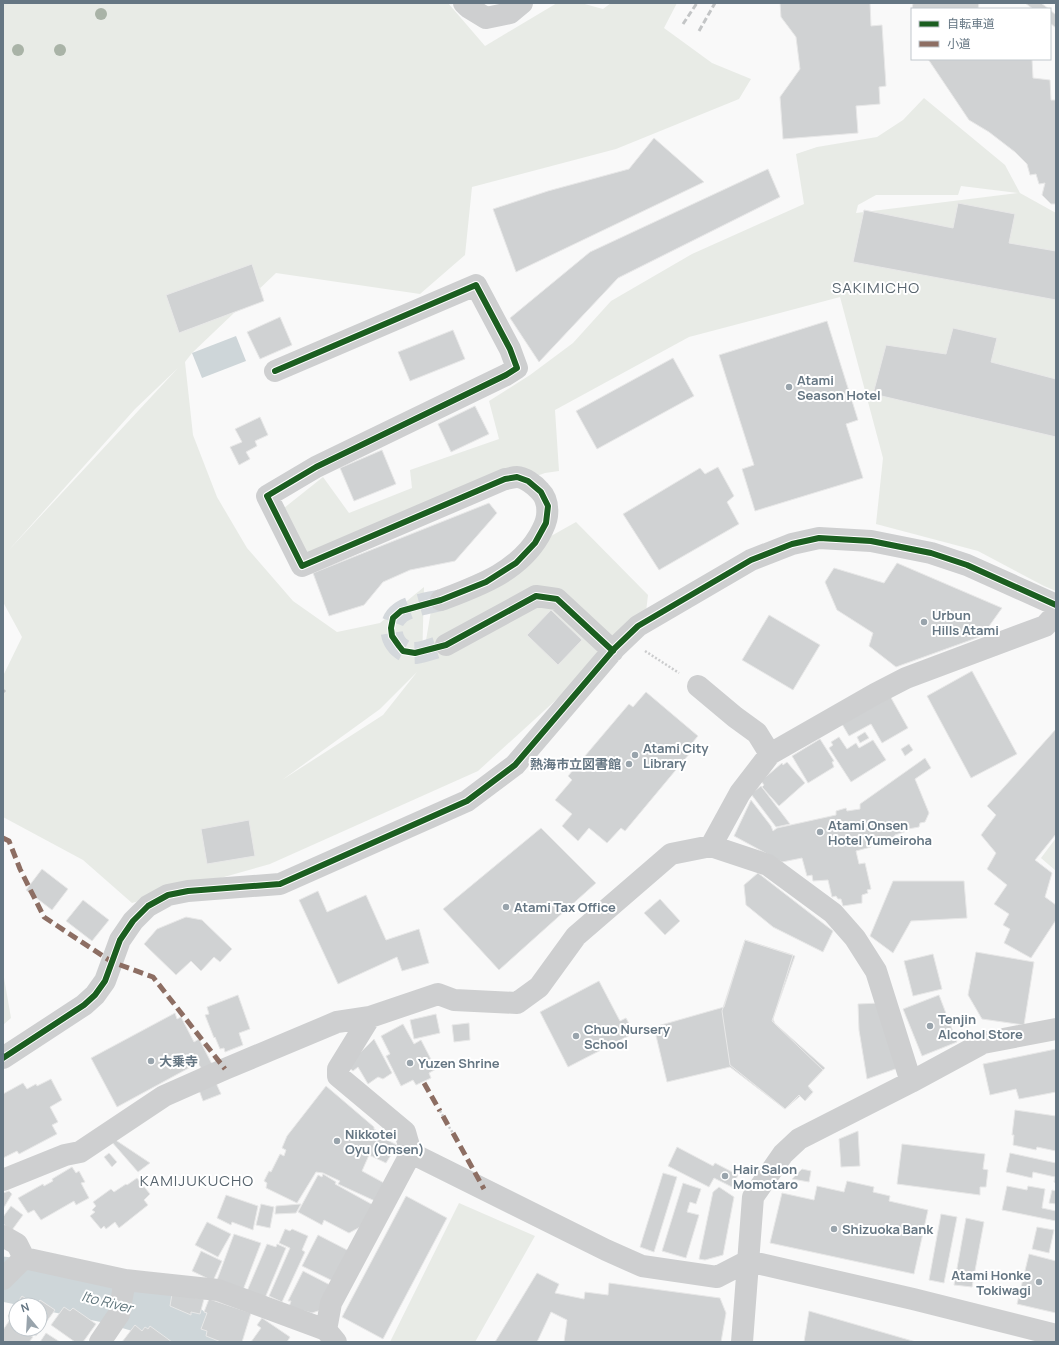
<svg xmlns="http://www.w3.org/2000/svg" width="1059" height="1345" font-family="Manrope,'Noto Sans JP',sans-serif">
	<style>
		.green { fill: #e8ebe6; fill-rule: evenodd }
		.water { fill: #ced6d9 }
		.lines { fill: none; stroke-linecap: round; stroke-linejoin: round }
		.river { stroke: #ced6d9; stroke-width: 45 }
		.building { fill: #d0d2d3; stroke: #e8e8e8 }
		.minor-tunnel { stroke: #d4d8dc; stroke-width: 22; stroke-dasharray: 22 11; stroke-linecap: butt }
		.path { stroke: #cbcccd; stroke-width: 2.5; stroke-dasharray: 2 2; stroke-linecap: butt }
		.minor { stroke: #cecfd0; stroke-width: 22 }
		.rail { stroke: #c3c5c6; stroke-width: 3; stroke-dasharray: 6 3; stroke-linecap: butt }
		.quiet { stroke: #8d6e63; stroke-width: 5; stroke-dasharray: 10 5; stroke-linecap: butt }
		.cycleway-casing { stroke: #fff; stroke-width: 8 }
		.cycleway { stroke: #1b5e20; stroke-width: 6 }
		.tree { fill: #a9b3a7 }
		.poi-dot { fill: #99a4ac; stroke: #fff; stroke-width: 1.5 }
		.labels { text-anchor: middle; stroke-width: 4; stroke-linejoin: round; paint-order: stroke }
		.poi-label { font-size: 13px; font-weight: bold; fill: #657683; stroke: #fff; text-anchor: start }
		.water-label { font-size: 14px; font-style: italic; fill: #60757c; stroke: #fff }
		.quarter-label { font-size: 15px; letter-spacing: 1px; fill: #57646e; stroke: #fff }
	</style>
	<rect width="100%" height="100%" fill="#f9f9f9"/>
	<!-- green -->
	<path class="green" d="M3,3H448L485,46L557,3H581L603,9L611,3H677L664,28L712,63L751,79L739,99L616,149L472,187L465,255L420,294L276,273L192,353L185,362L193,435L217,497L247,548L293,601L337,632L380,623L424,587L422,664L434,593L512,558L576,522L648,595L646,612L580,678L478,771L270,864L132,903L83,860L3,817V676L22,637L3,602ZM178,368L8,551L135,409ZM417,672L383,715L282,780L380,709Z
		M924,98L1005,165L1020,193L1056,213V591L1044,586L978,551L876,524L883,458L840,297L689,337L555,410L559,471L545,473L293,563L284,508L323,477L349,513L412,488L410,470L499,439L489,401L530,375L573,343L611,301L692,254L804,204L796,154L817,147L877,137L903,120ZM961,186L1018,193L856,213L858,205L876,195H958Z
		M1056,838V871L1041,858Z
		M3,972L11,1018L3,1025Z
		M459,1203L535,1236L475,1342H390Z"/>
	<!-- water -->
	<path class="water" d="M236,336L246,361L202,378L192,353Z"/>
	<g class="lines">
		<!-- river -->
		<path class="river" d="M3,1279L110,1301L181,1322L200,1337L204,1342"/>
	</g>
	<!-- building -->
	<path class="building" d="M780,3H870L871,26L882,25L886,86L879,87L880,104L856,106L858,133L783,139L780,97L800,69L796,37L781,17Z
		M913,3H979L978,9H912Z
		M1025,3H1041L1049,9H1033Z
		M1050,10L1056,15V28L1050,23Z
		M928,59H1032L1033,78L1050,80L1051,100H1056V204H1051L1042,195L1045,183L1039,184L1036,174L1030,175L1027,164L1015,152L989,132L969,120Z
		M654,138L704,182L516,272L493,209L548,191L629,169Z
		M768,169L780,197L618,278L539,362L510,318L590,252Z
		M958,203L1015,214L1009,243L1056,251V300L853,262L864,210L953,228Z
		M252,264L264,301L179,333L166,295Z
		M280,317L292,345L260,359L247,332Z
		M827,321L858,420L846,424L863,478L755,511L742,469L754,465L719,355Z
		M953,328L997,338L991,362L1056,379V437L873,394L886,345L946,354Z
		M453,330L465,359L410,381L398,352Z
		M673,358L694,396L597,449L576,411Z
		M475,406L489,434L451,452L438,424Z
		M260,417L268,435L255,441L257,446L246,452L250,459L239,465L230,447L242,442L235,429Z
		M382,450L396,484L354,501L340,468Z
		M718,467L734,496L727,502L739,524L659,570L623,514L700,468L705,474Z
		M489,503L497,513L455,561L410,570L383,582L364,605L329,616L313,573Z
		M897,563L1002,608L982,636L896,667L869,646L873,633L837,610L825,582L834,568L884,583Z
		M551,610L582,640L558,665L527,635Z
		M769,615L820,645L793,690L742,660Z
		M972,671L1017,754L971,778L927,696Z
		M646,692L698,736L687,749L690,753L625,831L621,828L607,843L589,828L578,841L562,826L572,814L555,800L572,780L568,776L629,704L633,707Z
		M890,696L908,728L882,743L871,724L849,736L842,724Z
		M1056,729V834L1035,860L1052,873L1045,897L1056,905V920L1031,958L1004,943L1010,929L1003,925L1009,914L994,904L1007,885L987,869L996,853L981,835L996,815L987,806Z
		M865,732L869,738L860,743L857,737Z
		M839,737L847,749L856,743L859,748L873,740L886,760L851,782L829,748L833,745L831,742Z
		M820,739L834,761L832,762L834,767L808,783L792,756Z
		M909,744L913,750L905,756L901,749Z
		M925,758L931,768L915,779L929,813L925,822L920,823L919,827L908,829L907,831L895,835L894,837L882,839L881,841L869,844L871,847L856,851L859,864L865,863L871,889L867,890L868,893L862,895V903L843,906L841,899H838L836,896L832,897L828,880L813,881L812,875L807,876L802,858L782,862L734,836L751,800L771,826L773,831L777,828L836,815V811L846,808L847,811L860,809V804Z
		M787,762L805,783L779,806L762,787L764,785L761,781L782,763L783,765Z
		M761,786L790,824L776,827L751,794Z
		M249,820L255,856L207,864L201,829Z
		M541,828L596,883L499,970L443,909Z
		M42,869L68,889L52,910L26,890Z
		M758,873L833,931L823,952L773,927L746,905L744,885Z
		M893,881H964L967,918L911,921L893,953L870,936Z
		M318,891L327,912L366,895L386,940L419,929L429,963L402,971L397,957L338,984L299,900Z
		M660,899L680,921L665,935L644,913Z
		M83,900L109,920L92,941L66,921Z
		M186,917L202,920L232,949L220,962L214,957L201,971L191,961L176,975L144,944L157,929Z
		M745,940L793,955L773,1019L775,1024L823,1070L808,1086L813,1092L805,1101L799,1095L785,1109L730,1067L667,1082L654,1027L724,1007Z
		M745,940L795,956L772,1021L825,1068L808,1086L813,1092L805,1101L800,1096L785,1109L730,1065L722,1011Z
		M976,952L1034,962L1024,1025L982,1019L968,995Z
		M933,954L942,989L913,996L904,961Z
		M599,981L620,1021L626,1018L634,1033L568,1067L540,1012Z
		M238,995L250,1029L239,1033L243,1045L225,1052L224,1048L220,1049L215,1037L214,1038L205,1015L209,1014L207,1007Z
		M939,995L957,1042L922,1056L903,1009Z
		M880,1003L898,1068L867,1079L859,1030L858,1004Z
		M175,1013L177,1019L181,1017L194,1042L199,1039L213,1066L203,1071L198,1063L117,1107L91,1058Z
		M436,1014L440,1033L414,1039L410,1020Z
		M469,1023L470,1040L454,1042L452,1025Z
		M403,1024L414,1044L421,1040L436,1069L429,1073L431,1078L416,1085L413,1080L401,1086L386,1056L390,1054L381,1036Z
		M374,1039L392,1073L383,1079L378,1077L368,1084L358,1067L353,1071L347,1066Z
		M1056,1049V1092L1019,1099L1016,1089L990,1095L983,1064Z
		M51,1079L62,1100L50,1107L58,1122L52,1125L57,1134L19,1154L17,1151L3,1158V1094L23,1083L27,1089L36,1084L37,1086Z
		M216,1083L221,1094L203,1101L199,1090Z
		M326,1086L374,1127V1129L383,1134V1138L397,1145L386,1163L369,1155L362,1171L384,1183L375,1201L338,1184L340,1181L323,1173L316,1172L297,1203L266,1188L267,1183L264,1181L269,1171L271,1172L280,1154L284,1156L286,1150L282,1148L287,1136Z
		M1015,1110L1056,1116V1151L1037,1147L1036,1150L1013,1145L1014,1135H1012Z
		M858,1131L860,1166L841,1167L839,1139Z
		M114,1139L150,1163L138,1172L111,1141Z
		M902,1144L985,1154L983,1169L988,1170L986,1187H980V1195L897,1184Z
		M677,1147L713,1166L715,1163L738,1175L732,1187L714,1178L709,1187L668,1166Z
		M109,1153L117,1162L112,1167L104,1157Z
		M1010,1153L1056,1163V1183L1054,1182L1055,1177L1033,1172L1032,1178L1006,1172Z
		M72,1167L76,1173L79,1171L85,1182L81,1183L89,1198L76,1205L74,1201L41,1220L34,1210L28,1213L18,1198L43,1184L44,1186L53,1181L52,1179Z
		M802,1169L811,1171L809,1182L792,1179Z
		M663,1173L677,1177L654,1252L640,1247Z
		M323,1174L336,1182L335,1184L373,1205L362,1226L349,1233L324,1220L322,1225L298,1212L318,1175L322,1177Z
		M137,1178L150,1194L144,1200L148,1205L119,1228L115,1222L106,1229L104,1226L101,1229L90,1216L95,1212L92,1210L96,1206L93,1202L111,1189L114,1192L126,1184L127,1185Z
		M847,1181L874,1187L873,1192L890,1196L889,1201L928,1210L914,1274L770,1243L782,1193L814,1200L817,1186L844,1192Z
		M683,1183L701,1189L696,1204L690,1202L687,1212L699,1215L686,1258L662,1251Z
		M1007,1186L1027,1190L1028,1186L1045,1189L1042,1208L1056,1211V1221L1002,1210Z
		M719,1187L734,1197L723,1255L705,1260L699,1259L713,1192Z
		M1052,1190L1056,1191V1204L1049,1203Z
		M9,1191L12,1194L3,1209V1193Z
		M226,1195L258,1206L253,1230L232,1222L231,1225L217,1218Z
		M406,1196L447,1218L383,1339L342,1317Z
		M261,1204L274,1207L270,1228L256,1225Z
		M301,1204L296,1213L275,1214L276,1206Z
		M11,1206L23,1215L12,1230L3,1224V1217Z
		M941,1214L957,1217L944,1283L929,1280Z
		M966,1218L984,1222L972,1287L954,1285Z
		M207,1222L231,1234L218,1257L195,1245Z
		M1037,1227L1054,1230L1049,1253L1032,1249Z
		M285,1229L290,1231L292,1229L308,1236L302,1250L305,1252L282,1302L269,1296L290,1248L279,1243Z
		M234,1234L261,1243L243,1290L217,1280Z
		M318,1235L351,1252L335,1282L302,1266Z
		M267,1244L276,1247L277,1244L286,1248L265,1298L247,1291Z
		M201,1251L222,1261L213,1281L192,1271Z
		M1029,1254L1056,1261V1313L1017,1304Z
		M303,1271L332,1286L321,1310L312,1313L289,1307L291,1301H288Z
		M537,1273L559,1284L555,1293L584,1299L585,1292L608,1295L609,1283L720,1298L726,1313L721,1342H564L567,1320L551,1312L537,1342H495Z
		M172,1294L204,1299L200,1314L191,1312V1315L170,1306Z
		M22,1296L35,1305H16V1322L8,1316Z
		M209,1299L251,1313L242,1342H221L206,1336L207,1331L201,1329L207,1313L204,1312Z
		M40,1300L55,1310L36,1336L26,1329H40V1305H36Z
		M64,1307L70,1311L73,1308L96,1324L83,1342H75L51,1325Z
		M809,1311L916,1342H804Z
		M262,1318L290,1337L287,1342H251L261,1328L257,1325Z
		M9,1321L16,1325V1329H21L33,1337L29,1342H3V1330Z
		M135,1325L142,1331L145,1327L148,1329L150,1326L172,1342H122Z
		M46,1333L60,1342H40Z"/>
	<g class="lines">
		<!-- minor-tunnel -->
		<path class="minor-tunnel" d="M441,600C430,603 408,606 400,613C382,626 395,655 416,653C426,652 436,647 446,645"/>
		<!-- path -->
		<path class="path" d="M645,651L679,673
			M440,1111L443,1116
			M449,1127L453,1133"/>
		<!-- minor -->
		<path class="minor" d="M464,3L468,7L486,18L510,13L522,3
			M275,371L476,285L510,349L517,368L506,375L316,467L267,496L302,566L505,479C508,479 513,477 517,477C524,477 535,485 540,491C547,498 548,507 547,516C546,524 543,529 539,536C518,572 478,586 441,600
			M446,645L536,596L557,599L613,651
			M698,686L735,717L757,733L770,754
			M711,846L740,793L770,754L875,694L906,678L1045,626L1056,614
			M3,1058L84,1005L95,995L105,981L120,940L133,921L148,906L168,895L188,891L280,884L467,801L515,765L615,648L638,626L751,560L792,544L819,538L871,541L931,553L967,565L1056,605
			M411,1153L606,1250L642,1266L717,1277L748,1261L913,1299L1056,1335
			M3,1180L65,1155L80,1152L164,1096L225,1069L337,1022L370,1017L438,994L454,1000L517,1003L539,987L576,936L671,854L711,846L768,865L833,913L855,938L876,971L911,1082
			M3,1236L17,1244L24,1258
			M24,1258L125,1280L218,1290L326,1330L336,1342
			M3,1279L24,1258
			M326,1330L331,1303L411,1153L405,1132L338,1076V1069L370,1017
			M100,1342L119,1314L125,1280
			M742,1342L753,1197L783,1154L799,1139L911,1082L983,1043L1056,1029"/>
		<!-- rail -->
		<path class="rail" d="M683,24L697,3
			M699,31L715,3
			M3,692L5,690"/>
		<!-- quiet -->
		<path class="quiet" d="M3,838L9,841L20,869L44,917L112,962L153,977L225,1069
			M424,1083L440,1111
			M443,1116L449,1127
			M453,1133L484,1189"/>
		<defs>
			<path id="cycleway" d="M275,371L476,285L510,349L517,368L506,375L316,467L267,496L302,566L505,479L517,477L528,481L541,492L548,506L546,523L535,543L516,563L486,582L441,600L401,611L393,618L391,628L392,636L399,646L403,651L415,653L446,645L536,596L557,599L613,651
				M3,1058L84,1005L95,995L105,981L120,940L133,921L148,906L168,895L188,891L280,884L467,801L515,765L615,648L638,626L751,560L792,544L819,538L871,541L931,553L967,565L1056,605"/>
		</defs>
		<!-- cycleway casing -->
		<use href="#cycleway" class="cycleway-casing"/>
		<!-- cycleway -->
		<use href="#cycleway" class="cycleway"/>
	</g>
	<!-- trees -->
	<g class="tree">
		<circle cx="101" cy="14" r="6"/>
		<circle cx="18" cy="50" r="6"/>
		<circle cx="60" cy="50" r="6"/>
	</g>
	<!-- markers -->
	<g class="poi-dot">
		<circle cx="789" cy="387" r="4"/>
		<circle cx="924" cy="622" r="4"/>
		<circle cx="635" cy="755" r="4"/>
		<circle cx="629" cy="764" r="4"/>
		<circle cx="820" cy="832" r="4"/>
		<circle cx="506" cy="907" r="4"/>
		<circle cx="930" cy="1026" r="4"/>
		<circle cx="576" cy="1036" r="4"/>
		<circle cx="151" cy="1061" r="4"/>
		<circle cx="410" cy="1063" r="4"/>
		<circle cx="337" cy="1141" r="4"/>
		<circle cx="725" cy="1176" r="4"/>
		<circle cx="834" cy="1229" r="4"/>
		<circle cx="1039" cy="1282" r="4"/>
	</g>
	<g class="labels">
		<!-- poi labels -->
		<g class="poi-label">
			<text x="797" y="385">Atami<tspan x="797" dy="15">Season Hotel</tspan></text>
			<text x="932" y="620">Urbun<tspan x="932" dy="15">Hills Atami</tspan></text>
			<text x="643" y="753">Atami City<tspan x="643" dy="15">Library</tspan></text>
			<text x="621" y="769" text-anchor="end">熱海市立図書館</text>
			<text x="828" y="830">Atami Onsen<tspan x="828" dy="15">Hotel Yumeiroha</tspan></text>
			<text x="514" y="912">Atami Tax Office</text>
			<text x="938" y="1024">Tenjin<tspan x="938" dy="15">Alcohol Store</tspan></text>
			<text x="584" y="1034">Chuo Nursery<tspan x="584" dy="15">School</tspan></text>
			<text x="159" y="1066">大乗寺</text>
			<text x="418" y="1068">Yuzen Shrine</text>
			<text x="345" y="1139">Nikkotei<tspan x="345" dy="15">Oyu (Onsen)</tspan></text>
			<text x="733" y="1174">Hair Salon<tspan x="733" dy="15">Momotaro</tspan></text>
			<text x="842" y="1234">Shizuoka Bank</text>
			<text x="1031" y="1280" text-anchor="end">Atami Honke<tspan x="1031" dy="15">Tokiwagi</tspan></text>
		</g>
		<!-- water labels -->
		<g class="water-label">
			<text transform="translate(107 1302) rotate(14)" y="5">Ito River</text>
		</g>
		<!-- quarter labels -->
		<g class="quarter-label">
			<text x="876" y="293">SAKIMICHO</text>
			<text x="197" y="1186">KAMIJUKUCHO</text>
		</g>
	</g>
	<!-- border -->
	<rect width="1059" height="1345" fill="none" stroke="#657683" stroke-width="8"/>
	<!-- legend -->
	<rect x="911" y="8" width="140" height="52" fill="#ffffff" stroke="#c1c8cd"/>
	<rect x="919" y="21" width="20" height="6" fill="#1b5e20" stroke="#c1c8cd"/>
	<text x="947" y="28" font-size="12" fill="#657683">自転車道</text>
	<rect x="919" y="41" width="20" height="6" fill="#8d6e63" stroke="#c1c8cd"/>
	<text x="947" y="48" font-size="12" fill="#657683">小道</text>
	<!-- north arrow -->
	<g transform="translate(28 1317) rotate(342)"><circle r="19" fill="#ffffff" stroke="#c1c8cd"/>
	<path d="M0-3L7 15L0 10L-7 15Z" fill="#99a4ac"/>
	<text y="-6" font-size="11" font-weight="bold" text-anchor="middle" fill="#657683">N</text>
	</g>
</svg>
